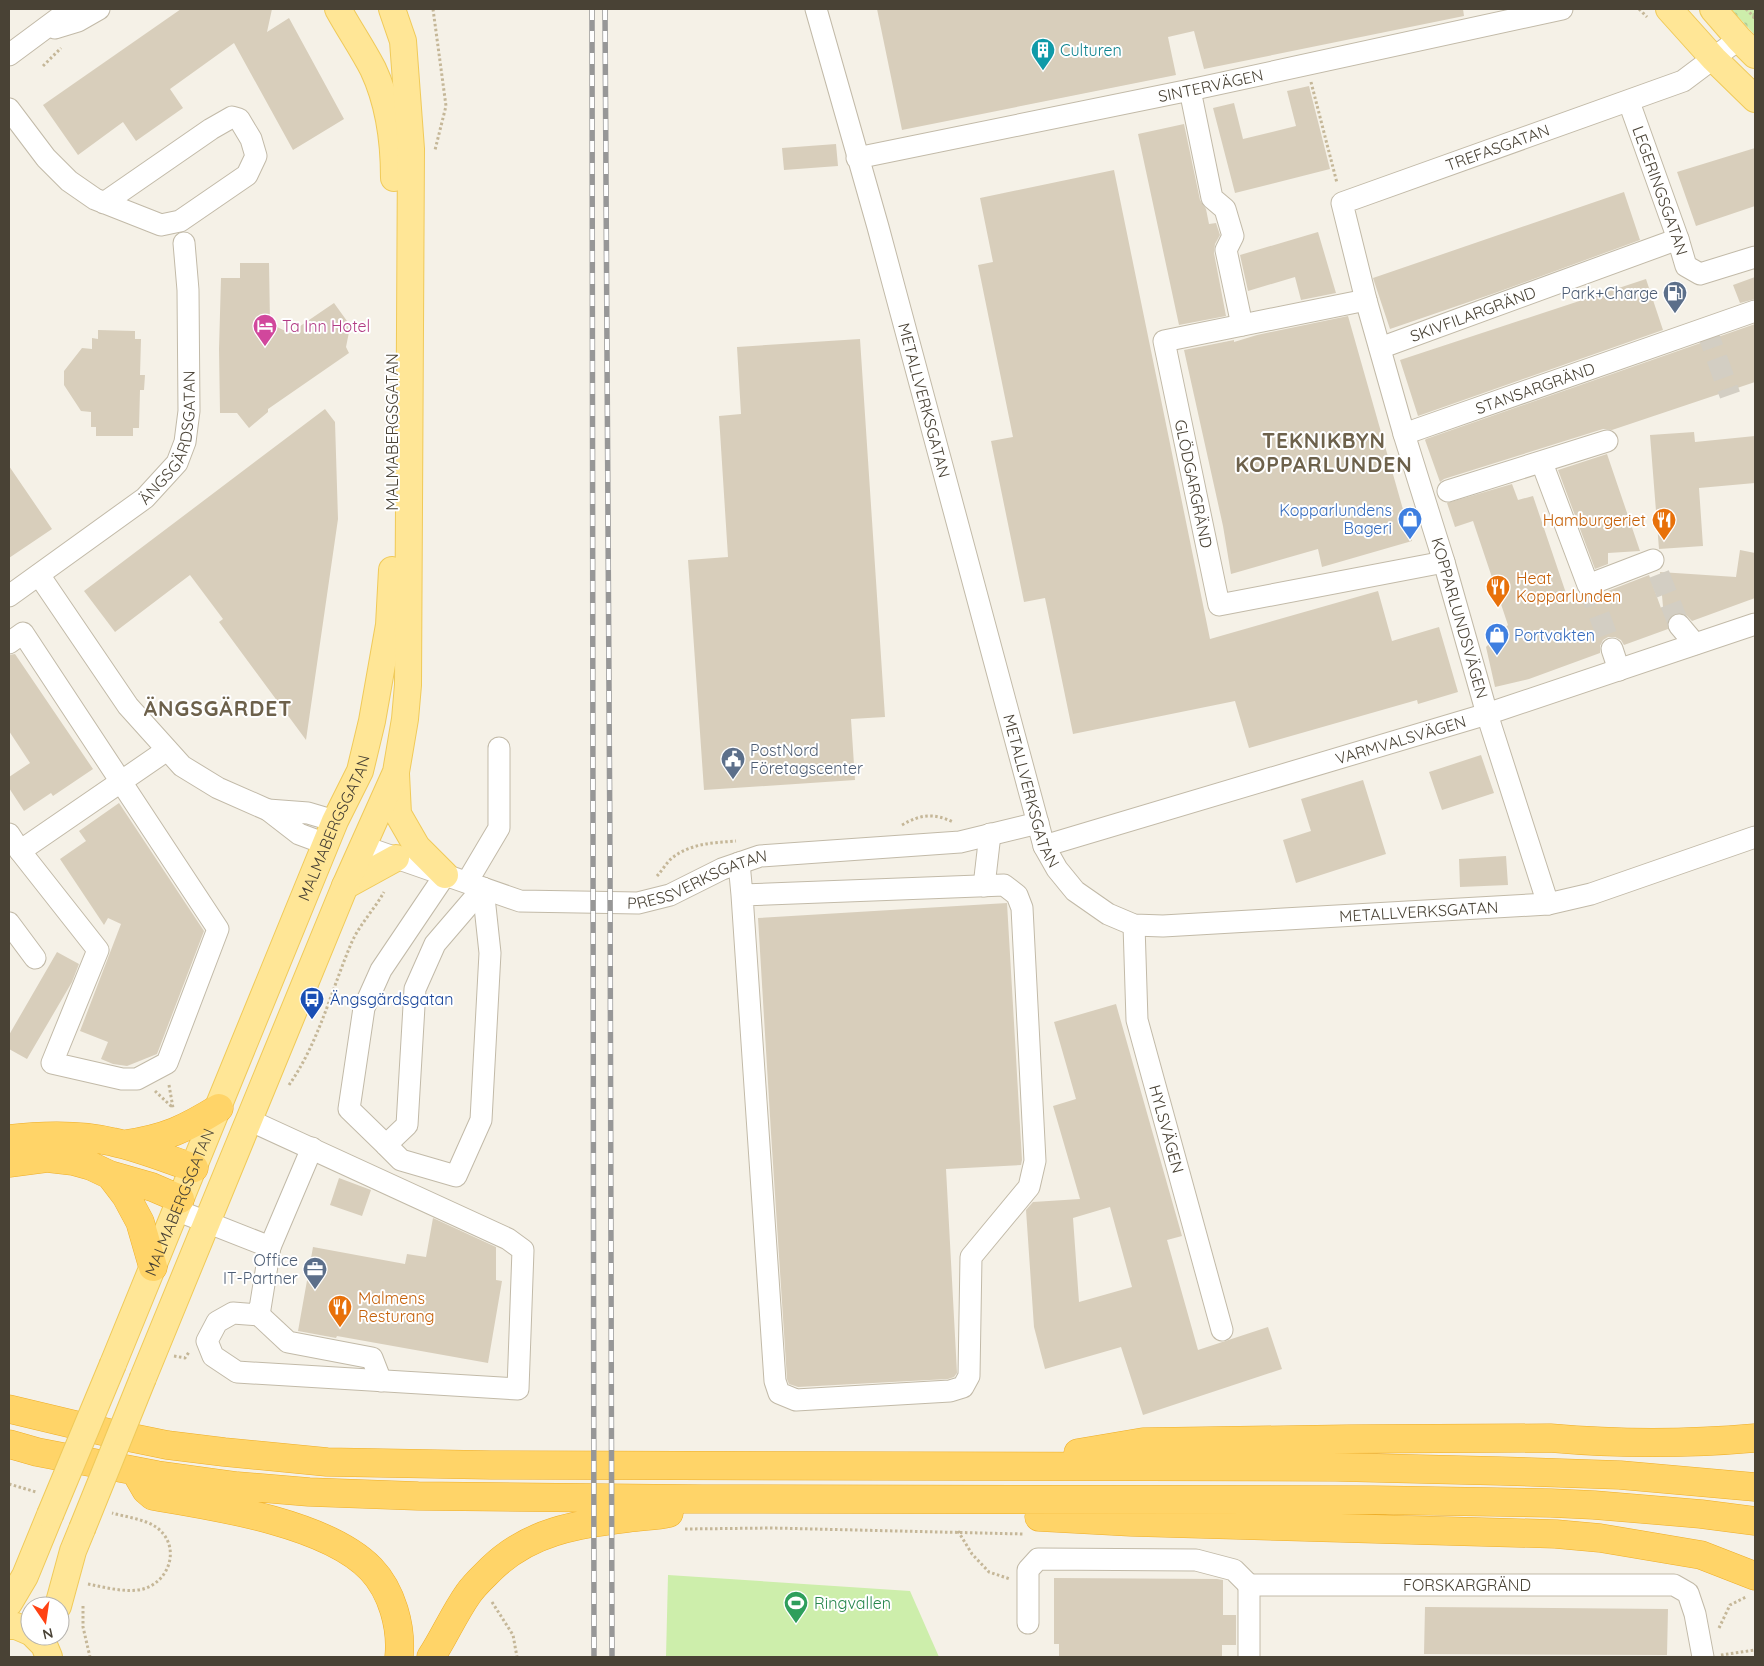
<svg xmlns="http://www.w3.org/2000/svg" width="1764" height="1666" font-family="Quicksand,sans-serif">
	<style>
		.cemetery { fill: url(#cemetery-stones) }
		.pitch { fill: #cdeeab }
		.building { fill: #d8cebb; fill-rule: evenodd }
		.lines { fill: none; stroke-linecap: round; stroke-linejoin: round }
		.minor-tunnel { stroke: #d3cec3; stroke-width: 21; stroke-dasharray: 21 11; stroke-linecap: butt }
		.minor-casing { stroke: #c2baa8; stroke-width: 23 }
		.major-casing { stroke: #f0ca59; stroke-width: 28 }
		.highway-casing { stroke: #eeae28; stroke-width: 29 }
		.path { stroke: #c5b798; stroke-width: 3; stroke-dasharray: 2.5 2.5; stroke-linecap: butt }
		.minor { stroke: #fff; stroke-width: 21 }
		.major { stroke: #ffe696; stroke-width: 26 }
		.highway { stroke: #ffd468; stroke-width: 28 }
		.rail-casing { stroke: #979797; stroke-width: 5.5 }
		.rail { stroke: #fff; stroke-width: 4; stroke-dasharray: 11; stroke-linecap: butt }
		.major-bridge-casing { stroke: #f0ca59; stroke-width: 28; stroke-linecap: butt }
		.major-bridge { stroke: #ffe696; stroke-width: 26 }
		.labels { text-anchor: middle; stroke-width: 4; stroke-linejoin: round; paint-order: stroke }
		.culture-label { font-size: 16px; fill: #0d838f; stroke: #fff; text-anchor: start }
		.street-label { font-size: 16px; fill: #494235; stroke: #fff }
		.service-label { font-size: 16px; fill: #4e5e75; stroke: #fff; text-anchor: end }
		.hotel-label { font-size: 16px; fill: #b23c85; stroke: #fff; text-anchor: start }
		.shop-label { font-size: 16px; fill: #366cbe; stroke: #fff; text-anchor: end }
		.food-label { font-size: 16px; fill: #c56008; stroke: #fff; text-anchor: start }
		.transit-label { font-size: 16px; fill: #164399; stroke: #fff; text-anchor: start }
		.leisure-label { font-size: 16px; fill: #27864d; stroke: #fff; text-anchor: start }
		.district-label { font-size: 21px; font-weight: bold; letter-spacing: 1px; fill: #6d614b; stroke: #fff }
	</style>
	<defs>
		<pattern id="cemetery-stones" width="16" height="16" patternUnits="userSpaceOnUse" patternTransform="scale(1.25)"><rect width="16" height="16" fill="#cdeeab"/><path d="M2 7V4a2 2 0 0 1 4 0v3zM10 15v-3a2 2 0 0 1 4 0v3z" fill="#b2cd94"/></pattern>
	</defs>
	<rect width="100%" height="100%" fill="#f5f1e7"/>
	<!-- cemetery -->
	<path class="cemetery" d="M1731,9H1755V35Z"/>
	<!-- pitch -->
	<path class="pitch" d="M668,1575L910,1591L939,1657H666Z"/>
	<!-- building -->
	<path class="building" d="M181,9H272L267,32L289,18L344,119L293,150L234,43L170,89L183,108L136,141L123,122L78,155L43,105Z
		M877,9H1463L1464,16L1204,69L1194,31L1168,37L1176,75L902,130Z
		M1309,86L1330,169L1235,193L1213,108L1234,103L1243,139L1296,126L1287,91Z
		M1184,124L1200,200L1206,209L1209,224L1216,223L1220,235L1215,244L1214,253L1226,316L1179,325L1138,134Z
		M836,144L838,166L784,170L782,148Z
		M1755,148V206L1696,226L1677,172Z
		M1114,170L1210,639L1378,591L1392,641L1439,627L1458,692L1418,704L1417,700L1249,748L1235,701L1073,734L1045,598L1024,602L991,441L1013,437L978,265L993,262L980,198Z
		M1624,192L1640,240L1495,293L1390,329L1373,278Z
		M1318,232L1336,293L1301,300L1295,277L1248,291L1240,255Z
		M240,263H269L270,322L279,328L290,333L334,303L352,328L349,332L346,347L349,353L268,409V412L249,428L237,413H220L219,349L221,278H240Z
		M1755,277V299L1740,303L1733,285Z
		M1646,279L1663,330L1418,416L1400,360Z
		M1348,316L1412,541L1322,567L1318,549L1231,574L1223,526L1184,350L1234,340V342L1257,335Z
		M1755,324V382L1612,430L1603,429L1444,479L1440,482L1425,440L1426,439Z
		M98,330L135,331V339H141L140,375H145L144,390H140L139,428H133V436H96V427H91V412L81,411L64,385V371L82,348L92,349V338L98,339Z
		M860,339L885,717L851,719L855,780L704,790L688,560L728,557L719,416L741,414L737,347Z
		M325,409L335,422L338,519L306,740L219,622L223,619L190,575L115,632L84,591Z
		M1694,432L1695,442L1755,436V483L1699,488L1703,546L1659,549L1650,435Z
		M1607,454L1640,551L1608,553V564L1595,569L1558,470Z
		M9,466L52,529L9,558Z
		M1512,484L1518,500L1533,496L1569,602L1600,595V594L1649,575L1661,608L1663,607L1660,572L1736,577L1740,550L1755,553V598L1692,621L1684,613H1676L1671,616L1667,620L1668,629L1624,645L1621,640L1615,637H1608L1603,640L1600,646V653L1529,679L1495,687L1486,647L1508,625L1473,521L1455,527L1447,503Z
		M15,654L93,769L53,796L51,793L24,811L9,788V777L30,763L9,731V655Z
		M1481,755L1494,793L1442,810L1429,772Z
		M1363,780L1386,854L1296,883L1283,840L1311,831L1301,799Z
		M119,803L204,931L157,1054L127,1066L113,1064L101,1059L108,1042L80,1031L121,924L108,918L104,925L60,859L86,841L79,831Z
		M1506,856L1508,885L1460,887L1459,859Z
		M1007,903L1022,1160L1021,1165L946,1169L957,1373L954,1377L948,1379L798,1387L789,1384L787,1379L771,1133L758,918Z
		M57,952L79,964L72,982L27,1059L9,1049V1035Z
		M1116,1004L1182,1236L1167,1240L1198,1350L1268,1327L1282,1369L1143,1415L1121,1347L1045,1369L1034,1327L1026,1210L1033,1202L1080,1199L1053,1106L1076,1099L1054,1022ZM1110,1207L1132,1287L1079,1302L1073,1218Z
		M339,1178L371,1190L362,1216L330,1205Z
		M433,1218L496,1247V1280L502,1281L488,1363L337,1336L336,1338L298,1331L313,1247L405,1264L407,1254L426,1257Z
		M1054,1578L1217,1579L1223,1580V1615H1236V1645H1222V1657H1059V1644H1054Z
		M1425,1607L1668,1609L1667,1655L1424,1654Z"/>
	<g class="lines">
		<!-- minor-tunnel -->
		<path class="minor-tunnel" d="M1706,328L1730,395
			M1659,574L1679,625
			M1588,585L1612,649"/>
		<defs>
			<g id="minor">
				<path id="s1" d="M816,9L878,227L1044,846L1057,869L1075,891L1108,914L1134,925L1163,926L1548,904L1591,894L1755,837"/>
				<path d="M55,28L78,21L99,9"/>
				<path d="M9,55L71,9"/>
				<path d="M1190,90L1212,198L1225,209L1233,236L1226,250L1242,325"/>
				<path id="s2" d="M1629,102L1678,239L1686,266L1700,274L1755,257"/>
				<path d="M9,109L46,158L69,181L95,199L161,225L180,221L247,175L256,156L251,139L239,119L232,117L211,129L104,203"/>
				<path id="s3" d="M857,158L1190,90L1562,9"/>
				<path id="s4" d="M1366,300L1164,341L1219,605L1444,562"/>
				<path id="s5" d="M1380,348L1678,239"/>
				<path id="s6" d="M1404,434L1755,311"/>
				<path d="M1542,463L1588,585L1653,560"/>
				<path d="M1448,491L1607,441"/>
				<path d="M39,575L128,706L182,766L218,788L268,810L299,834L326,844"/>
				<path id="s7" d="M9,596L145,498L177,463L185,442L189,411L188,290L184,243"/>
				<path d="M1679,625L1695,644"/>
				<path d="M9,643L23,633L218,929L167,1063L137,1079H122L52,1063L98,950L20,851"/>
				<path d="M1612,649L1619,670"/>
				<path d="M268,810L308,813L335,821"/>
				<path d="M9,834L20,851L167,750"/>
				<path id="s8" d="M362,846L520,901L638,903L670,895L722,869L760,856L960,842L1038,823"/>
				<path id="s9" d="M1044,846L1487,714L1755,624"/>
				<path d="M739,863L742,895L775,1381L779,1393L796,1400L950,1391L963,1387L969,1376L971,1257L1029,1187L1035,1161L1022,908L1017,895L1004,885L742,895"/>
				<path d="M445,875L381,970L364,1008L349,1109L386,1145L407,1125L415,989L435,944L483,888"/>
				<path d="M467,882L499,828V748"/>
				<path d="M984,886L990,834"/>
				<path id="s10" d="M1548,904L1487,714L1444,562L1404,434L1366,300L1342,203L1683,81L1739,39"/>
				<path d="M9,923L35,958"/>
				<path id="s11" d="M1134,925L1137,1020L1222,1330"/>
				<path d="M386,1145L401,1160L456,1176L481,1120L490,953L483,888"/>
				<path d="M176,1210L270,1247L259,1315L233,1313L217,1322L207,1341L213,1356L237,1372L518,1389L523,1250L508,1239L249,1120"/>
				<path d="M270,1247L312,1148"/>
				<path d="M259,1315L288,1342L372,1358L381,1381"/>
				<path id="s12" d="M1249,1585H1674L1688,1593L1695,1614L1703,1657"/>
				<path d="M1249,1585V1657"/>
				<path d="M1028,1623V1570L1038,1559L1196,1560L1234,1570L1249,1585"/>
			</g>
			<g id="major">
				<path d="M338,9C349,29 362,48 373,69C389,103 394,141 394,178"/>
				<path d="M1669,9L1714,59L1755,99"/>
				<path d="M1713,9L1739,39L1755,55"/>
				<path d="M396,774L398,814L417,847L445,875"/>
				<path d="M345,886L396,858"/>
				<path id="s13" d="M113,1364L335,821L360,771L372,721L389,625L392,570"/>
				<path d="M143,1378L345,886L396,772L405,719L408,685L411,149L403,41L392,9"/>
				<path d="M9,1603L25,1576L50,1515"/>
				<path d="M58,1606L73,1551L82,1529"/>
				<path d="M9,1626H16L30,1632"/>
				<path d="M35,1636L44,1645L49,1657"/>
			</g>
			<path id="highway" d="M9,1139C42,1135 80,1134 113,1142C141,1148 167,1159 194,1168
				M126,1144C166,1138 185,1129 219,1108
				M9,1163L47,1158L73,1161L91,1166L110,1175L152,1187L180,1199
				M110,1175L126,1196L140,1222L153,1267
				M9,1409L118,1435L167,1445L224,1452L327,1462L491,1465L1336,1467L1501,1471L1620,1475L1755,1487
				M9,1444L37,1452L157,1475L237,1486L309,1492L418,1496L702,1499L1374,1500L1551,1503L1594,1505L1701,1514L1755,1521
				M1078,1453L1143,1442L1348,1439L1550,1438C1618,1444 1687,1444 1755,1438
				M135,1471L146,1490L153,1496C214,1506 327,1523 371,1569C392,1591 402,1627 399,1657
				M1039,1517L1131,1522L1556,1534L1600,1538L1701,1555L1755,1576
				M431,1657C444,1637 454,1614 468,1594C474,1585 483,1577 491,1569C530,1531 575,1525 628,1518C641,1516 656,1516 669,1513"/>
		</defs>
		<!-- minor casing -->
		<use href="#minor" class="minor-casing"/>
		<!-- major casing -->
		<use href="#major" class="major-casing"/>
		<!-- highway casing -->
		<use href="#highway" class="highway-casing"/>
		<!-- path -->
		<path class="path" d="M433,9L446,106L435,150
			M1639,9L1647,17
			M1746,9L1755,18
			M43,66L61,48
			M1311,82L1337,183
			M902,825C921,814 934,813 953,822
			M657,876C662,871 666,863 672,858C691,843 713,843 736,841
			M169,1085L173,1108
			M289,1085C319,1042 331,991 351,944C359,925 374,910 384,892
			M155,1091L172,1107
			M174,1356L185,1358L189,1352
			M9,1484L36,1492
			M685,1529L772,1528L1023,1534
			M958,1531L972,1554L989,1572L1010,1579
			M88,1584C104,1587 121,1592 138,1590C169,1586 183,1546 156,1527C144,1519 126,1517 112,1513
			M492,1602L513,1635L517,1657
			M83,1606V1627L90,1657
			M1719,1628L1730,1605L1746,1597
			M1721,1655L1755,1650"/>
		<!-- minor -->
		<use href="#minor" class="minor"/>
		<!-- major -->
		<use href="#major" class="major"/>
		<!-- highway -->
		<use href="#highway" class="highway"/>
		<defs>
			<path id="rail" d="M592,9L594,1657
				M605,9L610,860L612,1657"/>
		</defs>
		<!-- rail casing -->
		<use href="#rail" class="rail-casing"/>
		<!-- rail -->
		<use href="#rail" class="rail"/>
		<defs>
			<path id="major-bridge" d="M50,1515L113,1364
				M82,1529L143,1378"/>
		</defs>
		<!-- major-bridge casing -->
		<use href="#major-bridge" class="major-bridge-casing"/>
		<!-- major-bridge -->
		<use href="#major-bridge" class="major-bridge"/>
	</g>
	<!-- icons -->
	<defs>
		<symbol id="building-pin" viewBox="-11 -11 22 30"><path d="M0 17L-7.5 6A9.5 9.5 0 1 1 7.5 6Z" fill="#0f9aa8" stroke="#fff"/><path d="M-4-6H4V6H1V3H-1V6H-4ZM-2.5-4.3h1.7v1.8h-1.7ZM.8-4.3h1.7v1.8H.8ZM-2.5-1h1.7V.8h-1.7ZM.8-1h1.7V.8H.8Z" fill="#fff"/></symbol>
		<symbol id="fuel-pin" viewBox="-11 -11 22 30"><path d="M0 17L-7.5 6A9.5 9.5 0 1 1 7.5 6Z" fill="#5c6f8a" stroke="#fff"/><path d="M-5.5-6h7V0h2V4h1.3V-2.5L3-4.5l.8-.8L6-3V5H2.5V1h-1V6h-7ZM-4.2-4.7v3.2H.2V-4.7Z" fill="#fff"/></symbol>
		<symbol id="hotel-pin" viewBox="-11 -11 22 30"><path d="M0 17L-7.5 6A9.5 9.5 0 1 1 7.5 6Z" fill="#d1479c" stroke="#fff"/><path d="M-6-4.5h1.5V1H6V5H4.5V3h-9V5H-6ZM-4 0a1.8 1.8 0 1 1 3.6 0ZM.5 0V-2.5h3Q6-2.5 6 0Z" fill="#fff"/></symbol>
		<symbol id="shop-pin" viewBox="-11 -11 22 30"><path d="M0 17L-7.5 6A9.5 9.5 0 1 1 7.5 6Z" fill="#3f7fe0" stroke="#fff"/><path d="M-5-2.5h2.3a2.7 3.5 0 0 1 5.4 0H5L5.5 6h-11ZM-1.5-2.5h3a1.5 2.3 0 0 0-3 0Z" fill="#fff"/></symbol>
		<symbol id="restaurant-pin" viewBox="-11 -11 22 30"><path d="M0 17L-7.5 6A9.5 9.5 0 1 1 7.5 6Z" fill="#e8710a" stroke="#fff"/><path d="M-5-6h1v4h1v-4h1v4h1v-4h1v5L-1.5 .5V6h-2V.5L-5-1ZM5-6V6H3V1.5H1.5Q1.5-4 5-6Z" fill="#fff"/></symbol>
		<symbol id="civic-pin" viewBox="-11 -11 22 30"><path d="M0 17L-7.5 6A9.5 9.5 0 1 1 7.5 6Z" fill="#5c6f8a" stroke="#fff"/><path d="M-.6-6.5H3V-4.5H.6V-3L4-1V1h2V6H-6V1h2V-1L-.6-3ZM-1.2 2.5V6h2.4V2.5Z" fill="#fff"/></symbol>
		<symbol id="bus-pin" viewBox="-11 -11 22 30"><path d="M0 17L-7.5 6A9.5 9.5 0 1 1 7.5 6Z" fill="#1a4fb4" stroke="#fff"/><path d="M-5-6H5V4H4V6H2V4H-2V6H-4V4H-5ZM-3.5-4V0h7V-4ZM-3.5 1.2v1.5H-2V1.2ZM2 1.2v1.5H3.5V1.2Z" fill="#fff"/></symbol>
		<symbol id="office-pin" viewBox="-11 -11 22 30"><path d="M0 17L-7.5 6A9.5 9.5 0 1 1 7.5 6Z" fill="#5c6f8a" stroke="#fff"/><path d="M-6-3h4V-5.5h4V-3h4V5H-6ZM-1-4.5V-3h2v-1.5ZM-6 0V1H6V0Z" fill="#fff"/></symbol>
		<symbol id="stadium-pin" viewBox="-11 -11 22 30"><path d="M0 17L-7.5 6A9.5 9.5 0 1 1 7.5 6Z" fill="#2e9e5b" stroke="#fff"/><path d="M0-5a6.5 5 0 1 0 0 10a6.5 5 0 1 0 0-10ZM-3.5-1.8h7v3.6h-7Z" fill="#fff"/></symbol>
	</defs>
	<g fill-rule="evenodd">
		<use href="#building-pin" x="1029" y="36" width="28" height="38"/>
		<use href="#fuel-pin" x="1661" y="279" width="28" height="38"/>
		<use href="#hotel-pin" x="251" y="312" width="28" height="38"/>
		<use href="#shop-pin" x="1396" y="505" width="28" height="38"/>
		<use href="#restaurant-pin" x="1650" y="506" width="28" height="38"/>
		<use href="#restaurant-pin" x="1484" y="573" width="28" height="38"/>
		<use href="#shop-pin" x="1483" y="621" width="28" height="38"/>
		<use href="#civic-pin" x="719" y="745" width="28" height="38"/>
		<use href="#bus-pin" x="298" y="985" width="28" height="38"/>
		<use href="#office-pin" x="301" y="1255" width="28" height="38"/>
		<use href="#restaurant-pin" x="326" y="1293" width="28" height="38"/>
		<use href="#stadium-pin" x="782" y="1589" width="28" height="38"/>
	</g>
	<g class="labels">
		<!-- culture labels -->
		<g class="culture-label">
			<text x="1060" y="56">Culturen</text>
		</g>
		<!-- street labels -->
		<g class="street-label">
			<text dy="6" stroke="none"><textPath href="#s3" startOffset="361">SINTERVÄGEN</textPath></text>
			<text dy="6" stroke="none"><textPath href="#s10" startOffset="896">TREFASGATAN</textPath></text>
			<text dy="6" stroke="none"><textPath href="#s2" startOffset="94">LEGERINGSGATAN</textPath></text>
			<text dy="6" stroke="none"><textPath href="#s5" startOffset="99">SKIVFILARGRÄND</textPath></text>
			<text dy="6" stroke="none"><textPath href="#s6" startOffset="139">STANSARGRÄND</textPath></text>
			<text dy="6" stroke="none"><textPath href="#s1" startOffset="406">METALLVERKSGATAN</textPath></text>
			<text transform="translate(392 432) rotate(-90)" y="6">MALMABERGSGATAN</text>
			<text dy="6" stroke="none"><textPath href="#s7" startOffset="236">ÄNGSGÄRDSGATAN</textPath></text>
			<text dy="6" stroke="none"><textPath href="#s4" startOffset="352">GLÖDGARGRÄND</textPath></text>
			<text transform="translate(1460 618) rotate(74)" y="6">KOPPARLUNDSVÄGEN</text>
			<text dy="6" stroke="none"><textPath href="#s9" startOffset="372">VARMVALSVÄGEN</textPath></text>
			<text dy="6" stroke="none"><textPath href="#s1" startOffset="811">METALLVERKSGATAN</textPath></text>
			<text dy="6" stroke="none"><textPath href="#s13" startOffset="580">MALMABERGSGATAN</textPath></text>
			<text dy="6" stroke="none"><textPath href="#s8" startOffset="349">PRESSVERKSGATAN</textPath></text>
			<text dy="6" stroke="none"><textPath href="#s1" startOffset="1276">METALLVERKSGATAN</textPath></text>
			<text dy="6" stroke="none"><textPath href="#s11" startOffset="208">HYLSVÄGEN</textPath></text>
			<text dy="6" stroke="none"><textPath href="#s13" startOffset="175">MALMABERGSGATAN</textPath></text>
			<text dy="6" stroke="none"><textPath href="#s12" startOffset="218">FORSKARGRÄND</textPath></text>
		</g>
		<!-- service labels -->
		<g class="service-label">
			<text x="1658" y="299">Park+Charge</text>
			<text x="750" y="756" text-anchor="start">PostNord<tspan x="750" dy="18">Företagscenter</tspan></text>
			<text x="298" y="1266">Office<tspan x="298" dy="18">IT-Partner</tspan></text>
		</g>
		<!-- hotel labels -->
		<g class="hotel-label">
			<text x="282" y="332">Ta Inn Hotel</text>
		</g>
		<!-- shop labels -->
		<g class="shop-label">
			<text x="1392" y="516">Kopparlundens<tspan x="1392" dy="18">Bageri</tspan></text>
			<text x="1514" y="641" text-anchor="start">Portvakten</text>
		</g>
		<!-- food labels -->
		<g class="food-label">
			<text x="1646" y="526" text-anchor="end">Hamburgeriet</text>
			<text x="1516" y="584">Heat<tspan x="1516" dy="18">Kopparlunden</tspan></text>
			<text x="358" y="1304">Malmens<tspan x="358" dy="18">Resturang</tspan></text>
		</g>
		<!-- transit labels -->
		<g class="transit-label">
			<text x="330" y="1005">Ängsgärdsgatan</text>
		</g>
		<!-- leisure labels -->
		<g class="leisure-label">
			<text x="814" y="1609">Ringvallen</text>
		</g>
		<!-- district labels -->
		<g class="district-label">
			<text x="1324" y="448">TEKNIKBYN<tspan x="1324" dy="24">KOPPARLUNDEN</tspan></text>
			<text x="218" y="716">ÄNGSGÄRDET</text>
		</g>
	</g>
	<!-- border -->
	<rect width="1764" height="1666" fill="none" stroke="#494235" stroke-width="20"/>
	<!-- north arrow -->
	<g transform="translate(45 1621) rotate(167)"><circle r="24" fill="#ffffff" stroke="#b6b3ae"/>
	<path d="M0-4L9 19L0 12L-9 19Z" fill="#ff4214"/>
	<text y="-8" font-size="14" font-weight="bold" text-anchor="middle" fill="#494235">N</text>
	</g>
</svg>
